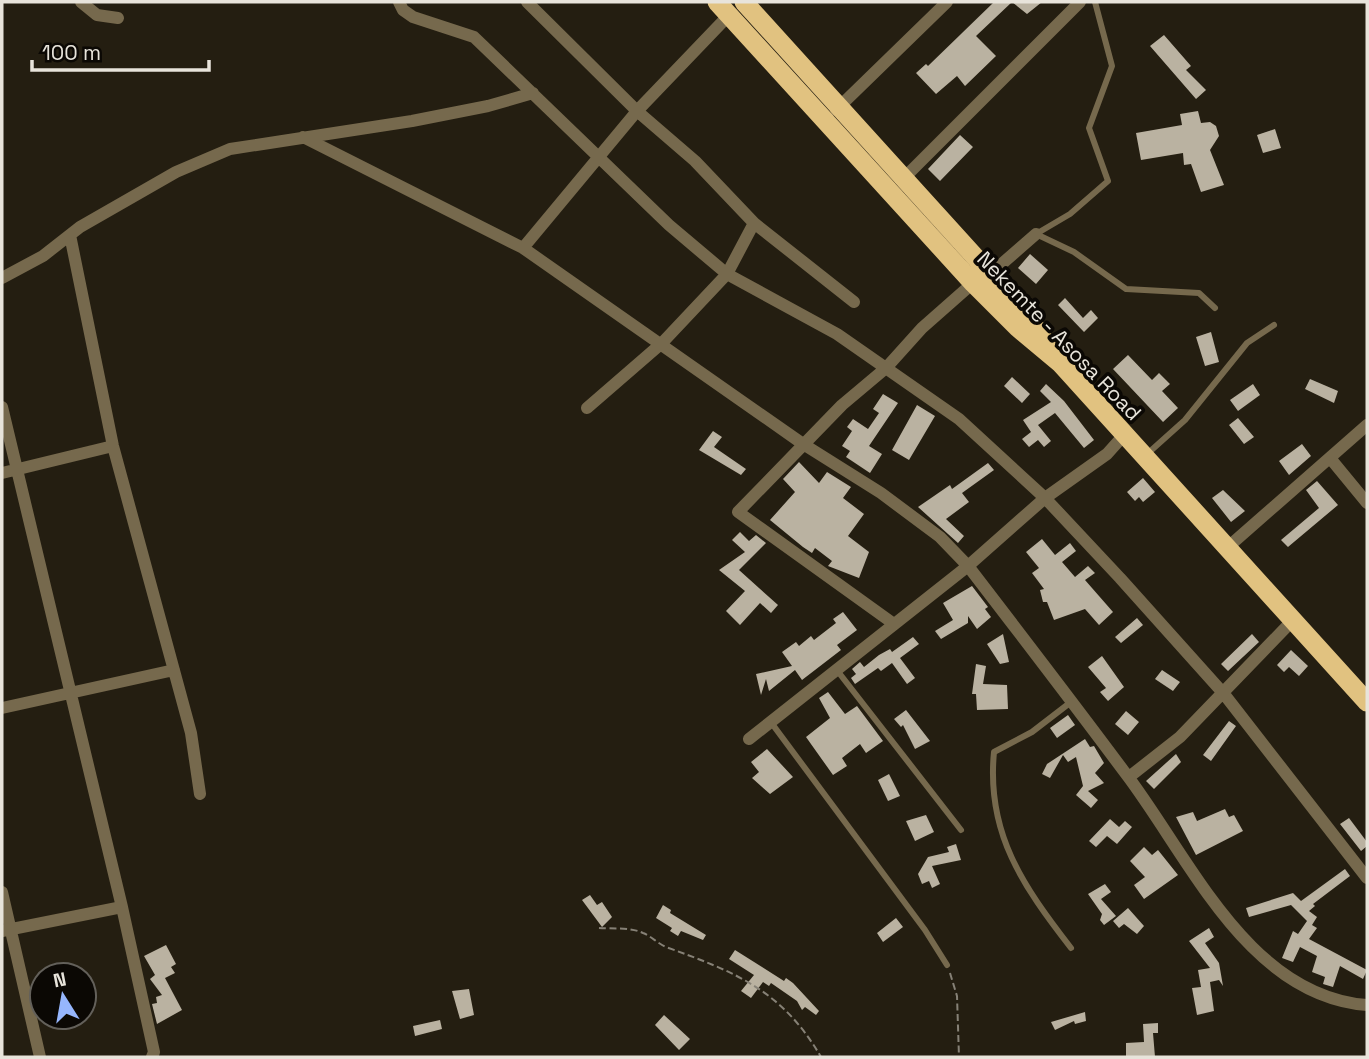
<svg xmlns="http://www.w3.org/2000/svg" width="1369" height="1059" font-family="'Space Grotesk',sans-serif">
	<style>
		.building { fill: #bab2a1 }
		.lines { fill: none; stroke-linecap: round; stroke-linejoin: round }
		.path { stroke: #868176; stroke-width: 2; stroke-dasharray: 7 3.5; stroke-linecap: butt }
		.service { stroke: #76694d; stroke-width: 6 }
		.minor { stroke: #76694d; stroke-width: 12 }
		.trunk { stroke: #e1c280; stroke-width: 19 }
		.labels { text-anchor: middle; stroke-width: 7; stroke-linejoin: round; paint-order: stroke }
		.street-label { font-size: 21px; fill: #e8e4db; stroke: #0b0804 }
	</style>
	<rect width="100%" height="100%" fill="#241e11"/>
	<!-- building -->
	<path class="building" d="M994,2H1042L1027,14L1012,2L976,36L996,56L965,86L957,76L936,94L916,73L926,64L928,66Z
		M1164,35L1191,66L1186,70L1206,90L1196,99L1150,46Z
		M1198,111L1201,123L1210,122L1216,126L1219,136L1210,150L1224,185L1201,192L1191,164L1184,165L1183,153L1141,160L1136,133L1182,125L1180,114Z
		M1275,129L1281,148L1263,153L1257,135Z
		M960,135L973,147L940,181L928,169Z
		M1030,254L1048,270L1036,284L1018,268Z
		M1065,298L1083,318L1091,310L1098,318L1084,332L1058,305Z
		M1211,332L1219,362L1205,366L1196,337Z
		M1128,355L1152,380L1159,373L1170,384L1162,391L1178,408L1163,422L1113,369Z
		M1012,377L1030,394L1022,403L1004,386Z
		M1310,379L1338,391L1334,403L1305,389Z
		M1046,384L1064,401L1094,440L1084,448L1055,413L1038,425L1051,441L1044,447L1038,440L1029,447L1022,439L1031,432L1023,420L1051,402L1040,391Z
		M1253,384L1260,395L1238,411L1230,400Z
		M883,394L898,403L869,446L882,454L870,473L846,457L850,451L842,446L852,431L847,427L853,419L868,429L879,413L873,409Z
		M917,405L935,416L909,460L892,450Z
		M1238,418L1254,437L1244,444L1229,425Z
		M713,431L722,437L714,447L746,469L741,475L699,450Z
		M1302,444L1311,456L1289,475L1279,461Z
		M799,462L819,483L827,472L851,487L843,498L864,514L848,536L869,552L859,578L828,566L832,561L815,548L812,553L803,547L770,520L795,492L783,479Z
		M988,463L994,470L962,493L969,502L946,519L964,536L958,543L918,507L950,485L952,489Z
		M1143,478L1155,492L1143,502L1139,497L1135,501L1127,492Z
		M1317,481L1338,505L1288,547L1281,540L1319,508L1306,490Z
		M1223,490L1245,511L1231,522L1212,498Z
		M740,532L749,541L756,535L766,543L739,570L778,605L771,613L760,603L740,625L726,611L745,591L719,570L745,552L732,540Z
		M1042,539L1055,555L1070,543L1076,551L1062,562L1075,577L1088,566L1095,573L1085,580L1113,612L1099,625L1085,609L1054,620L1047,602H1043L1040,590L1044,589L1032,573L1039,568L1026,552Z
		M972,586L988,607L985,609L991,617L977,629L968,616V623L941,639L935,631L953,620L943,603Z
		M843,612L857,630L837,645L841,650L802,680L795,670L769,691L766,679L761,695L756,674L792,666L782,652L796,642L799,646L811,636L814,640L836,623L833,619Z
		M1137,618L1143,625L1121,643L1115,637Z
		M1003,634L1009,662L1000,664L987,644Z
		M1252,634L1259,642L1228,671L1221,664Z
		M913,637L919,644L900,658L915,678L907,684L892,663L881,671L878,668L855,684L851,678L856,674L852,669L860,662L864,667L879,655L890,649L892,652Z
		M1291,650L1308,666L1299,676L1289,667L1284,672L1277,665Z
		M1102,656L1124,687L1108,701L1100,692L1106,688L1088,667Z
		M976,664L986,666L983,684L1007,685L1008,709L977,710L976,694H972Z
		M1162,670L1180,682L1173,691L1155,679Z
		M828,692L845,714L857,706L883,741L866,753L860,744L842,758L847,766L833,775L806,737L830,718L819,698Z
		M906,710L930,741L915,749L903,725L901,727L894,719Z
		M1126,711L1139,722L1128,735L1115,724Z
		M1068,715L1075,725L1057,738L1050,728Z
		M1229,721L1236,726L1211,761L1203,755Z
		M1085,739L1090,747L1094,746L1104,763L1095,773L1104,783L1088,791L1098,800L1091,808L1076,795L1083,786L1076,757L1068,762L1063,755L1050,778L1042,774L1047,764Z
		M767,749L793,777L770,794L752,778L759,772L751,762Z
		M1176,754L1181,762L1154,789L1146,781Z
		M889,774L900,796L888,801L878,780Z
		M1225,809L1229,817L1234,815L1243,831L1196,855L1176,817L1193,812L1197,821Z
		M926,815L934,832L915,841L906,821Z
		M1349,818L1367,842V846L1361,851L1340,824Z
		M1110,819L1119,827L1125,821L1132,827L1117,844L1107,836L1096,847L1089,841Z
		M956,844L961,860L932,866L940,884L932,888L929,881L922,884L918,874L928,857L949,852L947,847Z
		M1144,847L1152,855L1158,850L1178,875L1144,899L1134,885L1145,877L1130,861Z
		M1345,869L1350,876L1313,904L1315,906L1309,911L1317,917L1312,925L1317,928L1309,939L1367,970L1363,979L1340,966L1333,987L1323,984L1325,977L1312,972L1317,956L1300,947L1293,962L1282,958L1293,931L1298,934L1307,921L1291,905L1249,917L1246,908L1293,893L1301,901Z
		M1105,884L1111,892L1101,899L1116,916L1104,925L1100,920L1102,914L1088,894Z
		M590,895L597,905L602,902L612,917L602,927L582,900Z
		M663,905L671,910L670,913L706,935L703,940L681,931L678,936L670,931L672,928L656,918Z
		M1128,908L1144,926L1137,934L1124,924L1119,928L1113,921Z
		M896,918L903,927L883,942L877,933Z
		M1209,928L1214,937L1205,943L1219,963L1223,986L1219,980L1210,982L1214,1011L1197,1015L1192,988L1201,987L1198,970L1210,968L1189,941Z
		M166,945L176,964L171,967L175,973L165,978L182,1010L157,1024L152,1004L157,1003L156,997L162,995L150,979L155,975L144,956Z
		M735,950L784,981L786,978L793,983L819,1011L816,1015L805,1007L802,1010L797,1001L771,983L769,986L763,982L751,998L741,991L754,975L729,959Z
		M469,989L474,1015L460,1019L452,991Z
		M1085,1012L1086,1021L1075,1024L1074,1021L1055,1030L1051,1022Z
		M664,1015L690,1039L679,1050L655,1025Z
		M440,1020L442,1029L415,1036L413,1026Z
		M1158,1023V1033H1153L1155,1057H1126V1043L1144,1042L1143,1024Z"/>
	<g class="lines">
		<!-- path -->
		<path class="path" d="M599,928C612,929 631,927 643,933C651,936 657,943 666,947C735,972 782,990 821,1057
			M950,973L957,996L959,1057"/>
		<!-- service -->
		<path class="service" d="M1036,234L1070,214L1108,181L1089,128L1112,66L1095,2
			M1036,234L1074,252L1126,289L1199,293L1215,308
			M1146,455L1185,420L1247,343L1274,325
			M836,669L961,830
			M770,721L925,930L947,965
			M1071,948C1023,886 986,833 994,752L1032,732L1071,702"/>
		<!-- minor -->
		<path class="minor" d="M81,2L97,15L118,18
			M399,2L403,10L413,17L474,37L669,225L727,274L837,334L959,419L1045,498L1120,578L1224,694L1367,878
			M527,2L637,111L695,161L754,223L854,302
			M836,110L947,2
			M303,137L523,248L803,444L881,493L940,537L968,566C1021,635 1074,704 1126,774C1190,858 1248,996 1367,1005
			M904,178L1080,2
			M70,235L113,446L191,733L200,794
			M523,248L637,111L729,15
			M989,275L1036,234
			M2,278L43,256L80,227L176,172L230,149L412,121L488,106L533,93
			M2,407L122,907L2,931
			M587,408L662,343L727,274L754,223
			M1330,458L1367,503
			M2,473L113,446
			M1228,547L1367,425
			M894,624L738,512L842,405L886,368L922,328L973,283
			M2,708L174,670
			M749,739L968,566L1045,498L1107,454L1124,435
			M1129,777L1180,737L1293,620
			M2,892L40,1057
			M122,907L154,1052L152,1057"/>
		<!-- trunk -->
		<path class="trunk" d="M717,2L973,283L1018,328L1061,364L1367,702
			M744,2L1025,312L1046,343"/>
	</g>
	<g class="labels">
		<!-- street labels -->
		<g class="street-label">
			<text transform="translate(1059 336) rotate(46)" y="7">Nekemte - Asosa Road</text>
		</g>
	</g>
	<!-- border -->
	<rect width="1369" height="1059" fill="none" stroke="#e8e4db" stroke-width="7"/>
	<!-- north arrow -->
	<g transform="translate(63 996) rotate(349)"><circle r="33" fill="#0b0804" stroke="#63605a" stroke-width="2"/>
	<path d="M0-5L12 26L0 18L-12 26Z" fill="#96b6fd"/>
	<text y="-10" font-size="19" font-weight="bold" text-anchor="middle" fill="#e8e4db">N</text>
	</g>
	<!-- scale -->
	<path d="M32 60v10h177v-10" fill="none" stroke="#e8e4db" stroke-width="3.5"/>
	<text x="42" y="60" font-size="21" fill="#e8e4db" stroke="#0b0804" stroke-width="5" paint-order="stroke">100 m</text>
</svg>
